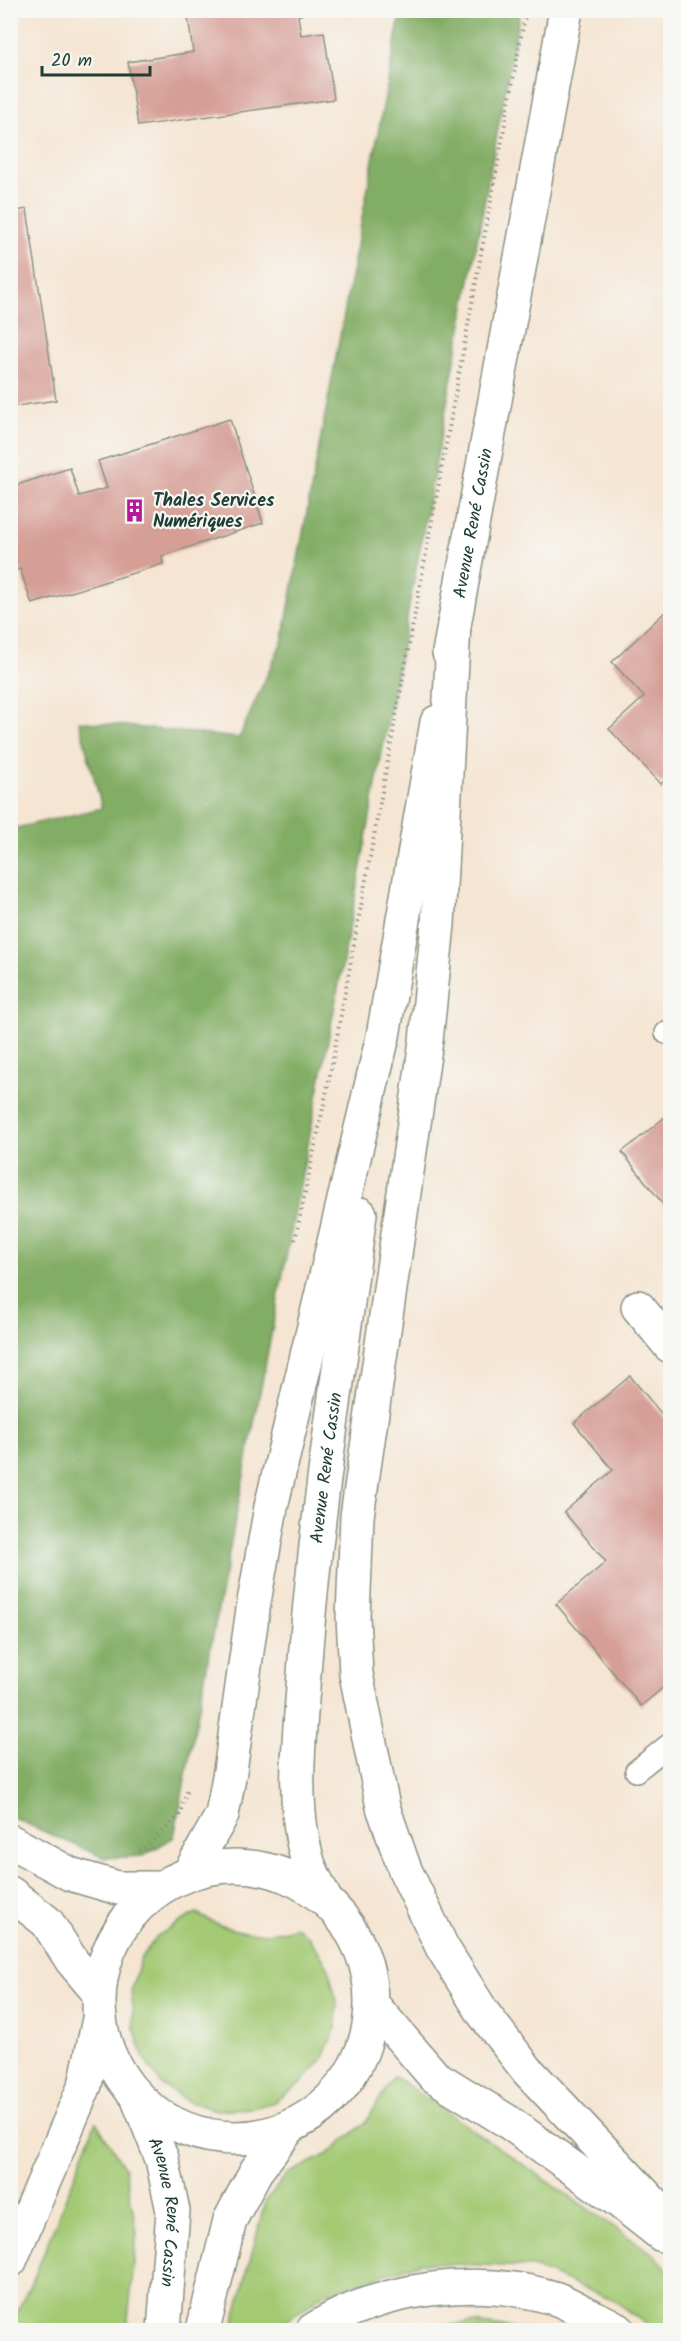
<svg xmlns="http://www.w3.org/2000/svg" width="681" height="2341" font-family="Kalam,sans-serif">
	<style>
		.green { fill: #a3c973; stroke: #618354; stroke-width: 1.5 }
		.forest { fill: #82ad65; stroke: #50754c; stroke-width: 1.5 }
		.building { fill: #d69f96 }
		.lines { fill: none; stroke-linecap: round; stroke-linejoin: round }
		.lane-casing { stroke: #8a9183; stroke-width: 24 }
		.street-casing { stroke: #8a9183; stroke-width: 36 }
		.primary-casing { stroke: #8a9183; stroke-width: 36 }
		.highway-casing { stroke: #8a9183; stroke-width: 36 }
		.path { stroke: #8a9183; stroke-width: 4; stroke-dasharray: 1.5 4.5; stroke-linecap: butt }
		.lane { stroke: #fff; stroke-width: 21 }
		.street { stroke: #fff; stroke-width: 33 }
		.primary { stroke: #fff; stroke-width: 33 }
		.highway { stroke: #fff; stroke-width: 33 }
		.labels { text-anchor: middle; stroke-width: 4.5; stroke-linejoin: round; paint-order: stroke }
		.poi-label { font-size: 18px; font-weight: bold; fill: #1f3d34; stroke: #f6f6f2; text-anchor: start }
		.street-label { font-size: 18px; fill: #1f3d34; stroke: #f6f6f2 }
	</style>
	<rect width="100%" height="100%" fill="#f6f6f2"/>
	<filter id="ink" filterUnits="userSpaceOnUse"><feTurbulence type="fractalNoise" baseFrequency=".0167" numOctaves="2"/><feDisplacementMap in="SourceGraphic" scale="12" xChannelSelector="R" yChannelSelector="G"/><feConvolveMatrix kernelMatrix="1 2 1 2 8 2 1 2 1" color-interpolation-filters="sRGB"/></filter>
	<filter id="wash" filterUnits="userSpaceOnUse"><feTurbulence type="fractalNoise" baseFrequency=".008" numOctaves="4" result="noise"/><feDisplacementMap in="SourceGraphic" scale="24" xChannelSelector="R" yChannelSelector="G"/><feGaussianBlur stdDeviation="1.35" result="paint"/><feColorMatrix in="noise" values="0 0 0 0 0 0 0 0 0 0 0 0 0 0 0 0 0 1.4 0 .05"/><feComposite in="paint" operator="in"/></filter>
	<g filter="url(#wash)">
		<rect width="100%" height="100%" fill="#f5e5d2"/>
		<!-- green -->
		<path class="green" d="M196,1913C226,1932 261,1939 296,1927L308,1936L328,1966L337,2004L336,2027L322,2060L301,2083L274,2102L253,2108L215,2110L187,2101L161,2084L144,2059L134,2028L131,1991L141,1958L157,1936Z
			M394,2076L655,2255L670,2272V2330H653L617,2302L533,2267L421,2263L326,2293L272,2330H232L265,2202L287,2174L326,2155L365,2123Z
			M96,2122L125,2168L137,2232L127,2330H11V2324L35,2275Z
			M474,2323L528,2330H391L396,2329Z"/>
		<!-- forest -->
		<path class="forest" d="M401,11H520L338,989L174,1837L143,1856L104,1858L11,1817V829L102,808L79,721L239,738L283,639Z"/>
		<g id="blocks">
			<!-- building -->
			<path class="building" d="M187,10H311L298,16L301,35L324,32L334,99L138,126L128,62L193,52Z
				M27,209L56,400L10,407V212Z
				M230,419L263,523L162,556L163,564L32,604L20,569L10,572V487L70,468L79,496L107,488L98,461Z
				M667,610L670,614V775L661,784L609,729L644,697L612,662Z
				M670,1113V1213L622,1152Z
				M630,1376L670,1424V1682L641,1706L556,1604L606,1562L564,1512L613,1470L574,1423Z"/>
		</g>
	</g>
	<g filter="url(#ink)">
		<use href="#blocks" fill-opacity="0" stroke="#8a9183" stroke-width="1.5"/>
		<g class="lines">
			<defs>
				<path id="lane" d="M666,1033L670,1032
					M636,1771L670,1744"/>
				<path id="street" d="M638,1307L670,1346
					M10,1841L70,1874L118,1888H158
					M10,1893L47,1922L72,1961L98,1992"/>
				<g id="primary">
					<path id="s1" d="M449,653L566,10"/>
					<circle cx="235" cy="2002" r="136"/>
					<path d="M190,1872L222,1815L230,1771L254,1602L271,1507L383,1036L437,722"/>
					<path id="s2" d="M324,1897C318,1884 309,1869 306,1855C291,1797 300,1733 304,1674C315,1520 340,1367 360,1214"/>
					<path id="s3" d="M138,2099L162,2159L173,2211L164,2330"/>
					<path d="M203,2330L230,2220L256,2171L289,2128"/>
				</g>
				<path id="highway" d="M454,624L438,924L426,1041L357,1516L353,1617L356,1674L383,1807L405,1870L442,1947L483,2013L527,2070L670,2221
					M372,2004L434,2076L507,2121L620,2202L662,2235
					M10,2261L85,2085L99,2019
					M313,2330C381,2287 479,2274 557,2299C568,2303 579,2310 590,2315C599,2320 610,2324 618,2330"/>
			</defs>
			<!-- lane casing -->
			<use href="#lane" class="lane-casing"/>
			<!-- street casing -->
			<use href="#street" class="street-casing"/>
			<!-- primary casing -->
			<use href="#primary" class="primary-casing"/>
			<!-- highway casing -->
			<use href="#highway" class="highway-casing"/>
			<!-- path -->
			<path class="path" d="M295,1240L329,1080L526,10
				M139,1850H143L179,1816L188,1789"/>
			<!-- lane -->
			<use href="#lane" class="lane"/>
			<!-- street -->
			<use href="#street" class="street"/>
			<!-- primary -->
			<use href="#primary" class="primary"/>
			<!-- highway -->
			<use href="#highway" class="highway"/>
		</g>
	</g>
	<!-- icons -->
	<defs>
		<symbol id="building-bare" viewBox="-9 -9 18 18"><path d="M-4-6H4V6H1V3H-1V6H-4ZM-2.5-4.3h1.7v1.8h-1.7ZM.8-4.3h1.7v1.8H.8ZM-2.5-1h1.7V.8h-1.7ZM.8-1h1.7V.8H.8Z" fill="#b5179e" stroke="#f6f6f2" stroke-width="2.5" paint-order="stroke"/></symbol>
	</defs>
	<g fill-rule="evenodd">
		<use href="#building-bare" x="118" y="494" width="33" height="33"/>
	</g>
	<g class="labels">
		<!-- poi labels -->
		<g class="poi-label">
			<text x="153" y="506">Thales Services<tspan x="153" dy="21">Numériques</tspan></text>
		</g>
		<!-- street labels -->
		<g class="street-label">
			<text dy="6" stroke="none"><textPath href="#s1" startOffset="132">Avenue René Cassin</textPath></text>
			<text dy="6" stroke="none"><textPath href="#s2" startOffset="435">Avenue René Cassin</textPath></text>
			<text dy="6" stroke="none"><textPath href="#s3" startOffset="118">Avenue René Cassin</textPath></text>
		</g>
	</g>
	<!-- margin -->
	<rect width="681" height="2341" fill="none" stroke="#f6f6f2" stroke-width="36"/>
	<!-- scale -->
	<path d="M42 66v9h108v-9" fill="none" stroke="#1f3d34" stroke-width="3"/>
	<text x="51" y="66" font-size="18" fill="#1f3d34" stroke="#f6f6f2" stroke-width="4.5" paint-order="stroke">20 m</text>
</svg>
